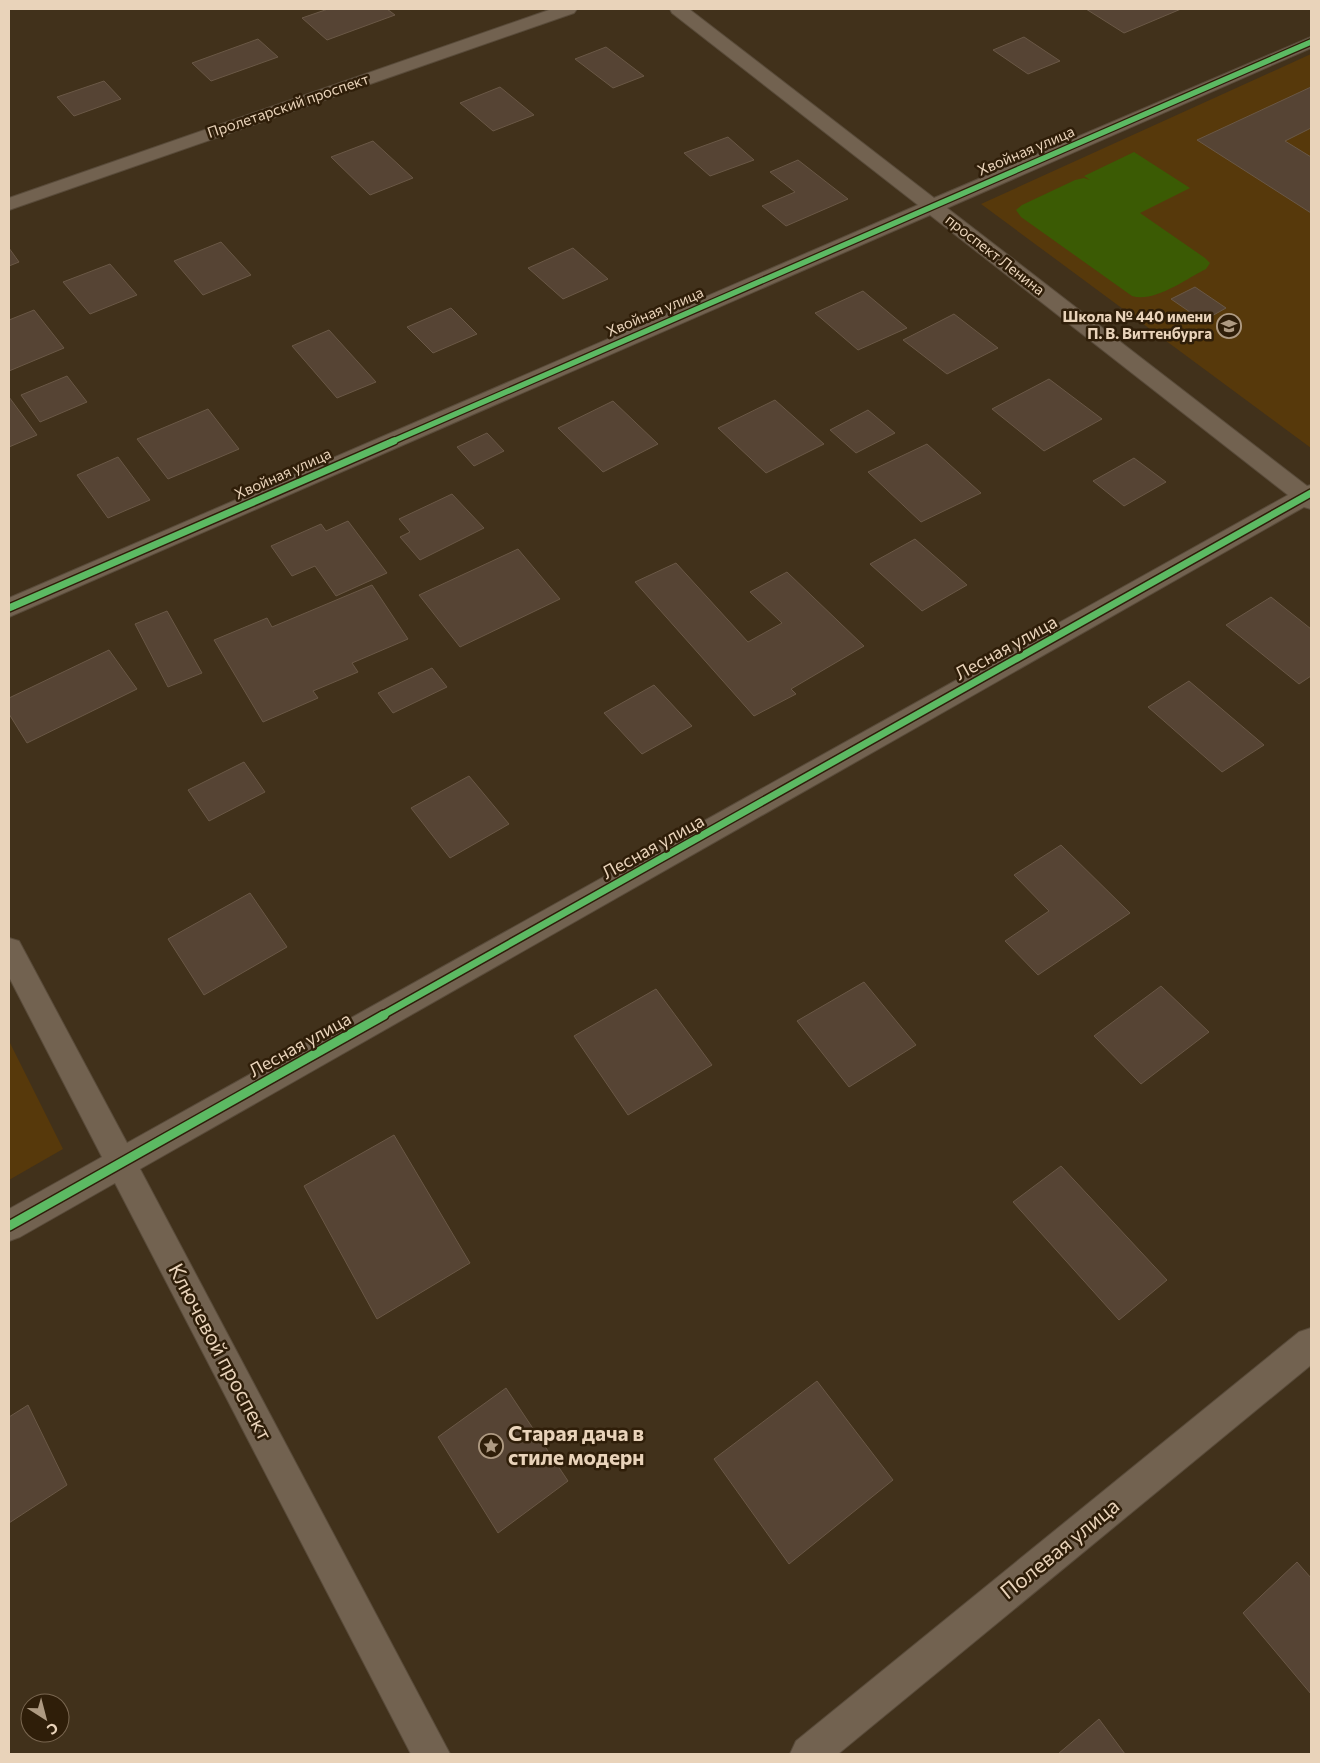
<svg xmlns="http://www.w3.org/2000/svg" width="1320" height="1763" font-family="Commissioner,sans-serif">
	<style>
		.built { fill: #57390b }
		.green { fill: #3b5b04 }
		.building { fill: #564434; stroke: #6a5846 }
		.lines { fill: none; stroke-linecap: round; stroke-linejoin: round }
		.minor-casing { stroke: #594b3a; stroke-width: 2 }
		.minor { fill: #726250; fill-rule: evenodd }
		.cycleway-far2-casing { stroke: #2f1e09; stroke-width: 8 }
		.cycleway-far1-casing { stroke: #2f1e09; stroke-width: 10 }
		.cycleway-casing { stroke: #2f1e09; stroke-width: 12 }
		.cycleway-far2 { stroke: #5cba63; stroke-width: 5.5 }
		.cycleway-far1 { stroke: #5cba63; stroke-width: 7 }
		.cycleway { stroke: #5cba63; stroke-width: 9 }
		.labels { text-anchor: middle; stroke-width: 5; stroke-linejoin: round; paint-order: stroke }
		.far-street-label { font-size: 15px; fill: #e9d3ba; stroke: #2f1e09 }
		.far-poi-label { font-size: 15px; font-weight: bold; fill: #e9d3ba; stroke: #2f1e09; text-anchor: end }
		.street-label { font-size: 18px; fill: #e9d3ba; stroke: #2f1e09 }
		.near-street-label { font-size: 21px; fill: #e9d3ba; stroke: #2f1e09 }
		.near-poi-label { font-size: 21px; font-weight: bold; fill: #e9d3ba; stroke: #2f1e09; text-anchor: start }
	</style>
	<rect width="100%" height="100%" fill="#41311b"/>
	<!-- built -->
	<path class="built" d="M1311,54V448L981,204Z
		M9,1041L63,1149L9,1180Z"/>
	<!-- green -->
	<path class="green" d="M1134,152L1190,188L1140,213L1205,258L1210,263L1206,269C1186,279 1154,303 1132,296L1021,217L1016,210L1022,205L1075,180L1084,178L1090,180L1084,176Z"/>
	<!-- building -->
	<path class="building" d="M328,9H387L395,15L327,40L302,18Z
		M1086,9H1181L1124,33Z
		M1024,37L1060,61L1028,74L993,50Z
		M258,39L278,57L211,81L192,63Z
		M606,47L644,76L613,88L575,59Z
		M104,81L121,99L74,116L57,97Z
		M500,87L534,115L493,131L460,103Z
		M1311,87V128L1285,141L1311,157V213L1197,140Z
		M728,137L754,160L710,176L684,153Z
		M373,141L413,178L370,195L331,157Z
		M798,160L848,199L786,226L762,206L795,192L770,172Z
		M221,242L251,275L203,295L174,261Z
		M9,248L19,262L9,266Z
		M573,248L608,279L563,299L528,268Z
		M110,264L137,295L90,314L63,282Z
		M1195,287L1226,308L1203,321L1171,299Z
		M863,291L907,328L858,350L815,313Z
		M451,308L477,334L433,353L407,327Z
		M34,310L64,348L9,371V320Z
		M954,314L998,348L947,374L903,340Z
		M329,330L376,382L337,398L292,346Z
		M67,376L87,402L40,422L21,395Z
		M1049,379L1102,419L1044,451L992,409Z
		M9,397L37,435L9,447Z
		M775,400L824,444L766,473L718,428Z
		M613,401L658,444L603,472L558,428Z
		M208,409L239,449L168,479L137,439Z
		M868,410L895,433L856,453L830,430Z
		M487,433L504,451L474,466L457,447Z
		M927,444L981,493L921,522L868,472Z
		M118,457L150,500L108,518L77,475Z
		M1134,458L1166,482L1124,506L1093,481Z
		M452,494L484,528L420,560L400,537L410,532L399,519Z
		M348,521L387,573L336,596L315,566L292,576L271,546L321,524L326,531Z
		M915,539L967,585L922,611L870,564Z
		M518,549L560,599L460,647L419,595Z
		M676,563L748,642L782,623L750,592L787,572L864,646L791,689L796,694L754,716L635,582Z
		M372,585L408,639L352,663L358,672L313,691L318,698L263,722L214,640L267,618L272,627Z
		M1271,597L1311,629V676L1299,684L1226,625Z
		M167,611L202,673L168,687L135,624Z
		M109,650L137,689L27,743L9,714V698Z
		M432,668L447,687L393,713L378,693Z
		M1189,681L1264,745L1222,772L1148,707Z
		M654,685L692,726L642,754L604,713Z
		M244,762L265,792L209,821L188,790Z
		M469,776L509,824L450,858L411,808Z
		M1061,845L1130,913L1038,975L1005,941L1049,911L1014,875Z
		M250,893L287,947L204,995L168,939Z
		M864,982L916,1045L849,1087L797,1021Z
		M1161,986L1209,1032L1141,1084L1094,1036Z
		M656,989L712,1065L628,1115L574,1036Z
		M394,1135L470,1263L377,1319L304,1186Z
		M1061,1166L1167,1280L1119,1320L1013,1202Z
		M817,1381L893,1480L789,1564L714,1459Z
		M506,1388L568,1481L498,1533L438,1437Z
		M28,1405L67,1485L9,1523V1417Z
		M1297,1562L1311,1578V1694L1243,1613Z
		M1099,1719L1125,1754H1058Z"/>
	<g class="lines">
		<defs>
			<path id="minor" d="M552,9H577L574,13L9,210V198Z
				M670,9H689L934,198L1311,37V48L947,208L1307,486L1311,485V509L1304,507L140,1169L450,1754H411L115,1183L20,1237L9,1241V1209L102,1157L9,977V938L19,941L127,1143L1288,495L930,215L9,617V598L918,205L672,13Z
				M1311,1328V1365L838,1754H790L796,1741L1299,1332Z"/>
		</defs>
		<!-- minor casing -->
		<use href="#minor" class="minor-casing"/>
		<!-- minor -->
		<use href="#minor" class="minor"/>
		<defs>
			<path id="cycleway-far2" d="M391,442L1311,42"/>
			<path id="cycleway-far1" d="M9,608L394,441
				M381,1016L1311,493"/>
			<path id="cycleway" d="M9,1226L384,1015"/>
		</defs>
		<!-- cycleway-far2 casing -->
		<use href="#cycleway-far2" class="cycleway-far2-casing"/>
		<!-- cycleway-far1 casing -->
		<use href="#cycleway-far1" class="cycleway-far1-casing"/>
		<!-- cycleway casing -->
		<use href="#cycleway" class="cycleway-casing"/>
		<!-- cycleway-far2 -->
		<use href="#cycleway-far2" class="cycleway-far2"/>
		<!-- cycleway-far1 -->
		<use href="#cycleway-far1" class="cycleway-far1"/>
		<!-- cycleway -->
		<use href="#cycleway" class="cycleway"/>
	</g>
	<!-- icons -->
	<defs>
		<symbol id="school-ring" viewBox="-11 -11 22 22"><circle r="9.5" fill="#2f1e09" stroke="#ae9a82" stroke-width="1.5"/><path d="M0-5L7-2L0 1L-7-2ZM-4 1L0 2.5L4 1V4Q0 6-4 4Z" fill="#ae9a82"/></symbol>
		<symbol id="sight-ring" viewBox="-11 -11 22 22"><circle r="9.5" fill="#2f1e09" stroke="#ae9a82" stroke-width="1.5"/><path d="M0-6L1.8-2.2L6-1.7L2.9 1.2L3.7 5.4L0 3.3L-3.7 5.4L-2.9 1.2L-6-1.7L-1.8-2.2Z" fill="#ae9a82"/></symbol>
	</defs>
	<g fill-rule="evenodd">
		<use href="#school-ring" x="1215" y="312" width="28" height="28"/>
		<use href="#sight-ring" x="477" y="1432" width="28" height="28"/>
	</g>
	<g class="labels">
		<!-- far-street labels -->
		<g class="far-street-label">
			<text transform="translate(288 106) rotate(-19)" y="5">Пролетарский проспект</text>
			<text transform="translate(1026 151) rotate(-23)" y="5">Хвойная улица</text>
			<text transform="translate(995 255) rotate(38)" y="5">проспект Ленина</text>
			<text transform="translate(655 312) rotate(-23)" y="5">Хвойная улица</text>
			<text transform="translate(283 474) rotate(-24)" y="5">Хвойная улица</text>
		</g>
		<!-- far-poi labels -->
		<g class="far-poi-label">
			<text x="1212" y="322">Школа № 440 имени<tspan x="1212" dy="17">П. В. Виттенбурга</tspan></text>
		</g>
		<!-- street labels -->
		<g class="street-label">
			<text transform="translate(1006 648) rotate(-29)" y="6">Лесная улица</text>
			<text transform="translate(653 847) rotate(-29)" y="6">Лесная улица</text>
			<text transform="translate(300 1045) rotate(-29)" y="6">Лесная улица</text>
		</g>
		<!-- near-street labels -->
		<g class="near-street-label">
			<text transform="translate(220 1352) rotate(62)" y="7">Ключевой проспект</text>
			<text transform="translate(1060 1549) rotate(-39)" y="7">Полевая улица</text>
		</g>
		<!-- near-poi labels -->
		<g class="near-poi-label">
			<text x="508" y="1441">Старая дача в<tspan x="508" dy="24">стиле модерн</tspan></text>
		</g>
	</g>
	<!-- border -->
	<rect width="1320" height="1763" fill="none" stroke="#e9d3ba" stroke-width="20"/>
	<!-- north arrow -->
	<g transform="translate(45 1718) rotate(144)"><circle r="24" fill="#2f1e09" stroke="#796650"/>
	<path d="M0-4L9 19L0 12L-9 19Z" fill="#ae9a82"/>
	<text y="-8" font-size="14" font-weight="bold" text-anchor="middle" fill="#e9d3ba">С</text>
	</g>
</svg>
